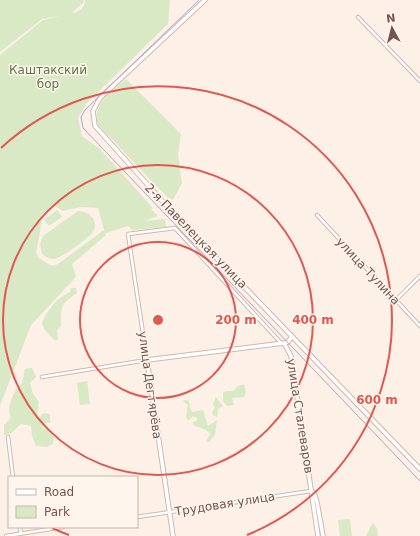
<svg xmlns="http://www.w3.org/2000/svg" width="420" height="536" font-family="'DejaVu Sans',sans-serif">
	<style>
		.green { fill: #dae9c5; fill-rule: evenodd }
		.lines { fill: none; stroke-linecap: round; stroke-linejoin: round }
		.minor-casing { stroke: #cfb8b0; stroke-width: 4.5 }
		.tertiary-casing { stroke: #cfb8b0; stroke-width: 5.5 }
		.secondary-casing { stroke: #d2b7ae; stroke-width: 5.5 }
		.minor { stroke: #fff; stroke-width: 2.5 }
		.tertiary { stroke: #fff; stroke-width: 3.5 }
		.secondary { stroke: #fff; stroke-width: 3.5 }
		.tram { stroke: #b1a5c5; stroke-width: 1 }
		.ring { fill: none; stroke: #e05951; stroke-width: 2 }
		.labels { text-anchor: middle; stroke-width: 3; stroke-linejoin: round; paint-order: stroke }
		.park-label { font-size: 12px; fill: #5d7944; stroke: #fef5ed }
		.street-label { font-size: 12px; fill: #74544c; stroke: #fef5ed }
		.centre { fill: #e05951; stroke: #fef5ed; stroke-width: 2 }
		.ring-label { font-size: 12px; text-anchor: middle; font-weight: bold; fill: #e05951; stroke: #fef5ed; stroke-width: 3; stroke-linejoin: round; paint-order: stroke }
	</style>
	<rect width="100%" height="100%" fill="#fcf0e7"/>
	<!-- green -->
	<path class="green" d="M0,0H84L83,3L72,13C80,11 84,9 85,0H170L168,24L87,103L78,118L82,136L100,149L153,208L151,209L158,216L144,221L165,219L166,227L132,230L128,226L106,233V235L72,264L76,277L31,325L0,406V55L43,20L60,16L42,19L0,52ZM53,205L63,211L81,207L98,208L104,230L58,264L52,266L39,258L36,252L40,233L42,216Z
		M126,79L181,134L178,155L182,183L173,200L167,197L98,125C92,103 111,92 126,79Z
		M57,210L62,217L49,226L44,220Z
		M78,211C89,211 100,221 93,232C90,237 60,259 54,259C49,259 46,257 42,254L40,244L43,236Z
		M71,288H76L77,293C74,296 72,296 69,299C59,305 61,317 61,326L57,330L58,340H54L44,329L42,323C47,310 58,297 70,292Z
		M28,368H32L36,377L30,383L33,394L39,402L37,415L39,419L43,413L50,414V423H45L43,428L50,430L54,438L53,444L47,447L36,446L32,436L31,426L21,424L10,434L4,435V425L11,418C10,415 9,412 9,409C10,402 16,386 22,383L25,369Z
		M87,381L90,404L80,405L77,383Z
		M244,384L246,392L244,397L232,398L234,405L227,406L223,401V393L226,391H233L238,386Z
		M216,397L223,406L218,409L217,417L213,415L212,412L215,408L213,404Z
		M185,400H188L192,412L203,410L208,426L217,420L215,435L209,442L206,441L210,434L206,430L193,425V422L197,421V418L193,416L188,421L186,417L188,405L182,401Z
		M350,519L352,536H340L338,520Z
		M373,522L377,529L378,536H366Z"/>
	<g class="lines">
		<defs>
			<path id="minor" d="M358,17L420,81
				M317,215L420,326
				M395,301L420,276
				M42,377L147,360L128,234L175,228L281,343
				M8,437L13,477
				M137,517L311,491
				M20,527L21,534
				M6,536L63,527"/>
			<path id="tertiary" d="M284,343L291,356L318,536
				M314,493L317,502L323,536
				M173,536L147,360L284,343L288,342L292,336"/>
			<path id="secondary" d="M205,0L100,98L93,111L95,126L174,214L420,469"/>
		</defs>
		<!-- minor casing -->
		<use href="#minor" class="minor-casing"/>
		<!-- tertiary casing -->
		<use href="#tertiary" class="tertiary-casing"/>
		<!-- secondary casing -->
		<use href="#secondary" class="secondary-casing"/>
		<!-- minor -->
		<use href="#minor" class="minor"/>
		<!-- tertiary -->
		<use href="#tertiary" class="tertiary"/>
		<!-- secondary -->
		<use href="#secondary" class="secondary"/>
		<!-- tram -->
		<path class="tram" d="M199,0L85,110L81,117L83,128L420,481"/>
	</g>
	<!-- distance rings -->
	<g class="ring">
		<circle cx="158" cy="320" r="78"/>
		<circle cx="158" cy="320" r="155"/>
		<path d="M69 535A233 233 0 0 1 52 528M1 148A233 233 0 1 1 247 535"/>
	</g>
	<g class="labels">
		<!-- park labels -->
		<g class="park-label">
			<text x="48" y="74">Каштакский<tspan x="48" dy="14">бор</tspan></text>
		</g>
		<!-- street labels -->
		<g class="street-label">
			<text transform="translate(196 236) rotate(46)" y="4">2-я Павелецкая улица</text>
			<text transform="translate(368 271) rotate(47)" y="4">улица Тулина</text>
			<text transform="translate(150 385) rotate(82)" y="4">улица Дегтярёва</text>
			<text transform="translate(300 416) rotate(81)" y="4">улица Сталеваров</text>
			<text transform="translate(225 504) rotate(-9)" y="4">Трудовая улица</text>
		</g>
	</g>
	<circle cx="158" cy="320" r="6" class="centre"/>
	<g class="ring-label">
		<text x="236" y="324">200 m</text>
		<text x="313" y="324">400 m</text>
		<text x="377" y="404">600 m</text>
	</g>
	<!-- legend -->
	<rect x="8" y="476" width="130" height="52" fill="#fef5ed" stroke="#c7b5ad"/>
	<rect x="16" y="489" width="20" height="6" fill="#ffffff" stroke="#c7b5ad"/>
	<text x="44" y="496" font-size="12" fill="#74544c">Road</text>
	<rect x="16" y="506" width="20" height="12" fill="#dae9c5" stroke="#c7b5ad"/>
	<text x="44" y="516" font-size="12" fill="#74544c">Park</text>
	<!-- north arrow -->
	<g transform="translate(392 28) rotate(353)" stroke="#fef5ed" stroke-width="3" paint-order="stroke">
	<path d="M0-3L7 15L0 10L-7 15Z" fill="#74544c"/>
	<text y="-6" font-size="11" font-weight="bold" text-anchor="middle" fill="#74544c">N</text>
	</g>
</svg>
